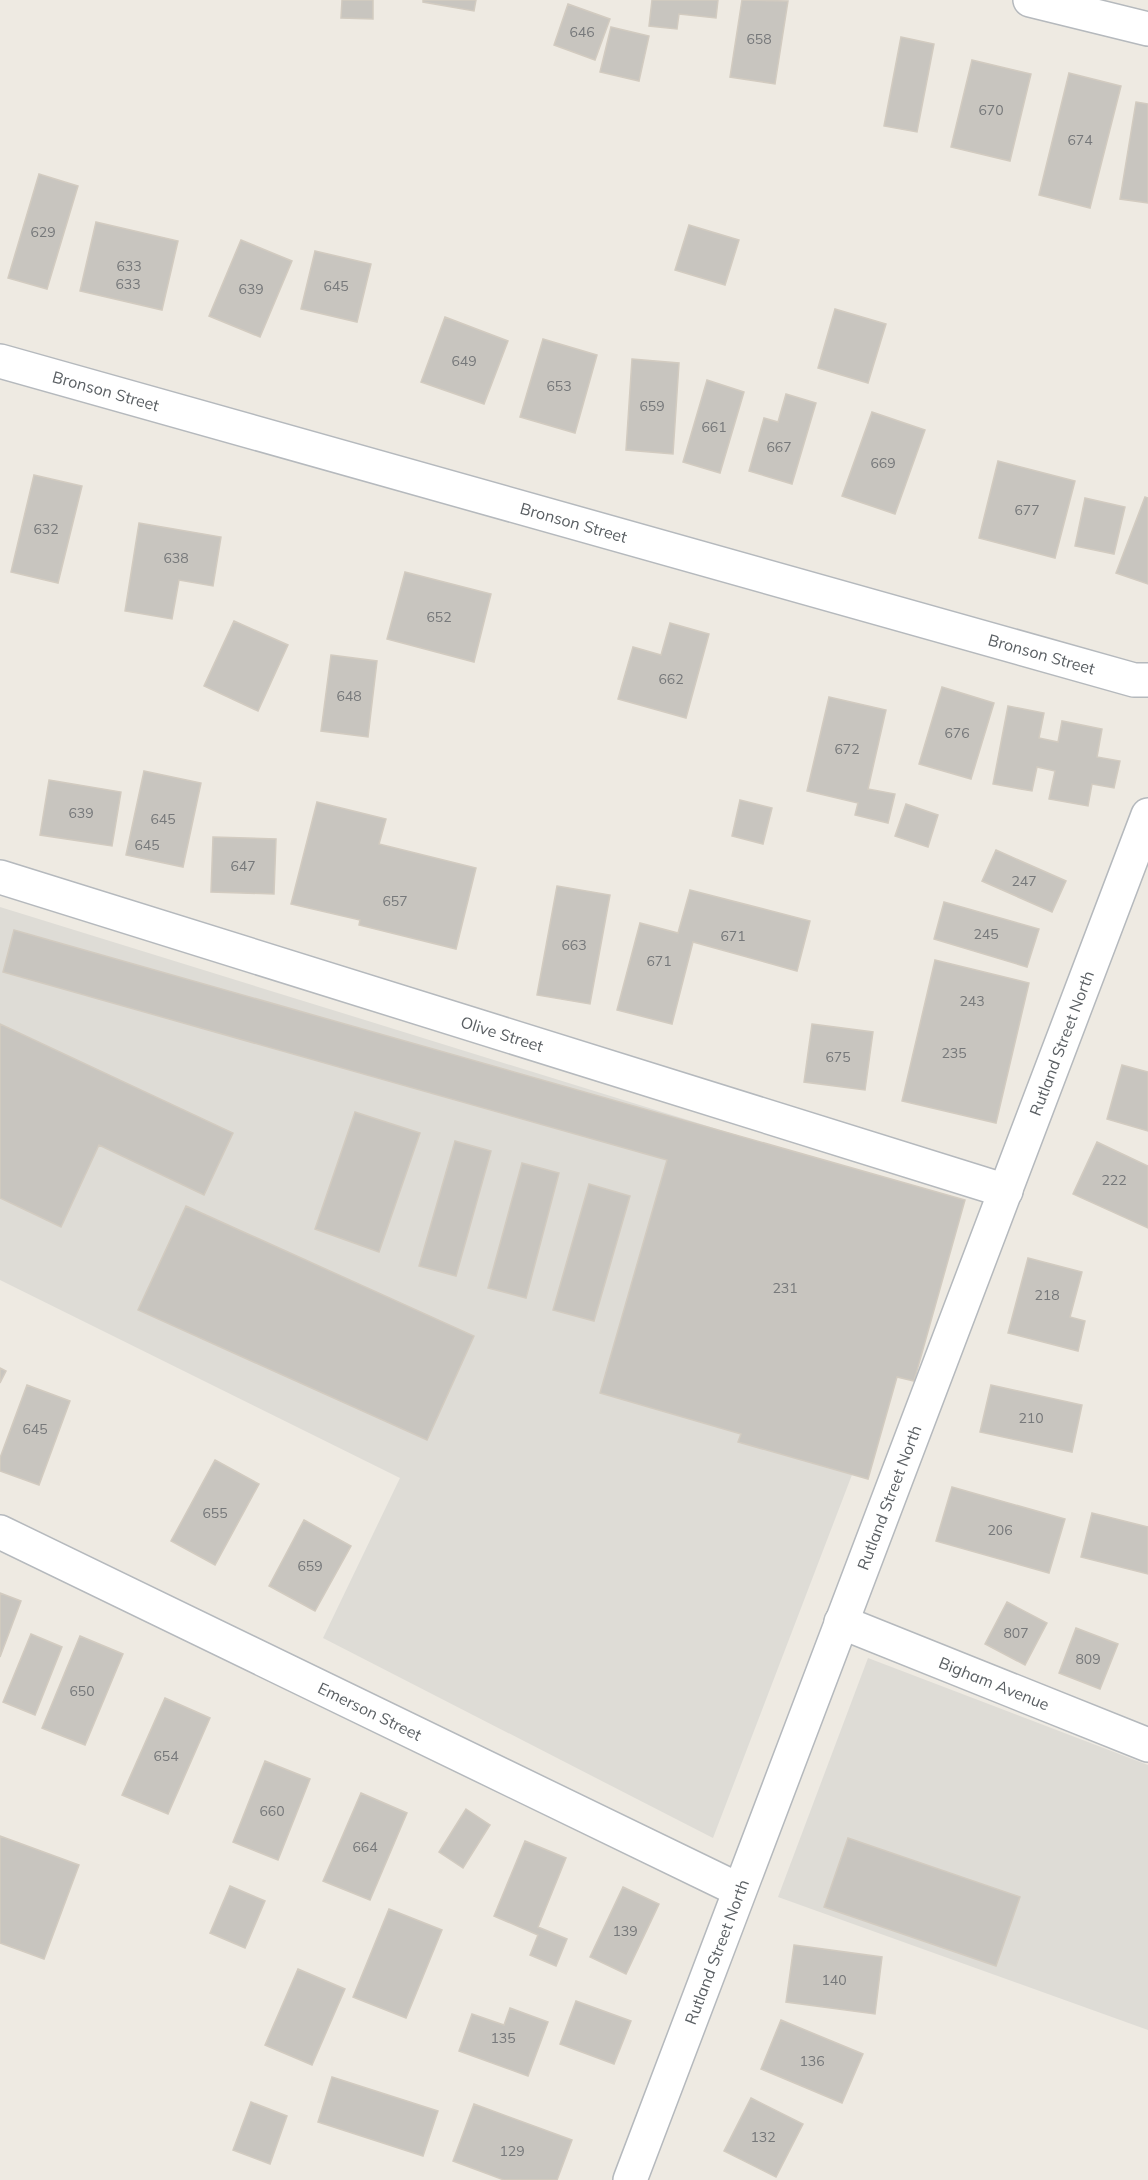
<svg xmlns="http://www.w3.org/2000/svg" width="1148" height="2180" font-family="Mulish,sans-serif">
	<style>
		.industrial { fill: #dedcd6 }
		.building { fill: #c8c5bf; stroke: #d2cbc0; stroke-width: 1.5 }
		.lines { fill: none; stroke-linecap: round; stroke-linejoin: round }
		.minor-casing { stroke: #b5b9bd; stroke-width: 36 }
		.minor { stroke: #fff; stroke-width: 33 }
		.labels { text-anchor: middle; stroke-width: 5; stroke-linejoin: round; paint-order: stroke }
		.number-label { font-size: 14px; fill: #76787a }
		.street-label { font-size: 16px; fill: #5a5f63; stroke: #fff }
	</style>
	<rect width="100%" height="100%" fill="#eeeae2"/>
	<!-- industrial -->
	<path class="industrial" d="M0,907L956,1203L713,1838L323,1638L400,1478L0,1280Z
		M868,1658L1148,1765V2030L778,1897Z"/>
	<!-- building -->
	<path class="building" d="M342,0H373V19L341,18Z
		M423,0H476L474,11L423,2Z
		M652,0H718L716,18L679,14L677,29L649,26Z
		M742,0L788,1L775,84L730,77Z
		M568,4L610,19L595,60L554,45Z
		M611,27L649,36L639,81L600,72Z
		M901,37L934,44L917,132L884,126Z
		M972,60L1031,74L1010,161L951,147Z
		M1069,73L1121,86L1090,208L1039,195Z
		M1136,102L1148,104V203L1120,199Z
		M39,174L78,186L47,289L8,278Z
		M96,222L178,241L162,310L80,291Z
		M689,225L739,240L725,285L675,270Z
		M241,240L292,261L260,337L209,316Z
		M315,251L371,264L357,322L301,309Z
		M835,309L886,324L868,383L818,368Z
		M445,317L508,341L484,404L421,382Z
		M543,339L597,355L575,433L520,417Z
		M632,359L679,363L673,454L626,450Z
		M707,380L744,392L720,473L683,462Z
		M786,394L816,403L792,484L749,471L764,418L778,422Z
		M872,412L925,430L895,514L842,496Z
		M998,461L1075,481L1055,558L979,538Z
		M34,475L82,486L58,583L11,572Z
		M1145,497L1148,498V584L1116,573Z
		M1085,498L1125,507L1114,554L1075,546Z
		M139,523L221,537L213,586L179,580L172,619L125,611Z
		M405,572L491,594L474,662L387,639Z
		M234,621L288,645L258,711L204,686Z
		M670,623L709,634L686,718L618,699L633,647L661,655Z
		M331,655L377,661L368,737L321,731Z
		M942,687L994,703L971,779L919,764Z
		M829,697L886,710L868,789L895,794L888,823L855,815L858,803L807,791Z
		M1008,706L1044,713L1039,738L1058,742L1062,721L1102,729L1097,757L1120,761L1114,788L1092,784L1088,806L1049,799L1055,771L1037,767L1032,791L993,784Z
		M144,771L201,783L183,867L126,855Z
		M49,780L121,792L112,846L40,835Z
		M740,800L772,808L763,844L732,836Z
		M317,802L386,819L379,844L476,868L456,949L359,925L360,920L291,904Z
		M906,804L938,815L928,847L895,836Z
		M213,837L276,839L274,894L211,892Z
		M996,850L1066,881L1052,912L982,881Z
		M557,886L610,895L590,1004L537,995Z
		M690,890L810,921L797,971L693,942L672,1024L617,1010L640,923L678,933Z
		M944,902L1039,929L1027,967L934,939Z
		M14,930L965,1200L914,1381L897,1377L868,1479L738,1442L741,1434L600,1393L667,1160L3,972Z
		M935,960L1029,983L996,1123L902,1101Z
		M0,1024L233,1133L204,1195L99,1145L61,1227L0,1198Z
		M812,1024L873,1032L865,1090L804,1082Z
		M1122,1065L1148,1072V1131L1107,1119Z
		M355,1112L420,1133L379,1252L315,1229Z
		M455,1141L491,1151L456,1276L419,1266Z
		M1097,1142L1148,1166V1228L1073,1194Z
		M522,1163L559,1173L526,1298L488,1288Z
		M589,1184L630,1196L594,1321L553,1310Z
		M186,1206L474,1336L427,1440L138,1310Z
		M1028,1258L1082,1272L1070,1317L1085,1321L1078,1351L1008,1333Z
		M0,1368L6,1371L0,1383Z
		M27,1385L70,1401L39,1485L0,1471V1458Z
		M991,1385L1082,1405L1072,1452L980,1432Z
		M215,1460L259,1484L215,1565L171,1541Z
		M952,1487L1065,1519L1049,1573L936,1541Z
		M1092,1513L1148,1527V1574L1081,1557Z
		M304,1520L351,1546L315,1611L269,1586Z
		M0,1593L21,1601L0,1657Z
		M1007,1602L1047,1623L1025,1665L985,1644Z
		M1076,1628L1118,1644L1100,1689L1059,1673Z
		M31,1634L62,1647L35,1715L3,1702Z
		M80,1636L123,1654L85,1745L42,1728Z
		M165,1698L210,1718L168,1814L122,1795Z
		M265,1761L310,1779L278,1860L233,1842Z
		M361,1793L407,1813L370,1900L323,1881Z
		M466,1809L490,1825L463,1868L439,1852Z
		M0,1836L79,1865L44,1959L0,1943Z
		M848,1838L1020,1897L996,1966L824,1907Z
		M525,1841L566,1858L538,1927L567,1939L556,1966L530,1955L538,1935L494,1916Z
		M230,1886L265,1901L245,1948L210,1933Z
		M623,1887L659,1904L626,1974L590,1957Z
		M389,1909L442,1930L406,2018L353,1997Z
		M794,1945L882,1957L875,2014L786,2002Z
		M298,1969L345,1989L312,2065L265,2045Z
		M576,2001L631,2021L614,2064L560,2044Z
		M510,2008L548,2022L528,2076L459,2051L472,2014L504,2025Z
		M781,2020L863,2054L842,2103L761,2069Z
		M332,2077L438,2111L423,2156L318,2122Z
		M751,2098L803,2124L776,2177L724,2151Z
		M251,2102L287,2116L270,2164L233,2150Z
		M474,2104L572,2140L557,2180H504L453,2161Z"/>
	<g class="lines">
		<defs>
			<g id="minor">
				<path d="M1030,0L1148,29"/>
				<path id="s1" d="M0,361L1134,680H1148"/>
				<path id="s2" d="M0,877L1006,1191"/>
				<path id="s3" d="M0,1532L739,1890"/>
				<path id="s4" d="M841,1622L1148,1745"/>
				<path id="s5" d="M630,2180L1148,815"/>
			</g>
		</defs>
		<!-- minor casing -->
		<use href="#minor" class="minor-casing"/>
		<!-- minor -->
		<use href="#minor" class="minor"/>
	</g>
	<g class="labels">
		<!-- number labels -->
		<g class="number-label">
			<text x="582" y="37">646</text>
			<text x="759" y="44">658</text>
			<text x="991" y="115">670</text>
			<text x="1080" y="145">674</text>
			<text x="43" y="237">629</text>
			<text x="129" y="271">633</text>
			<text x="128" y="289">633</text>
			<text x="336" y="291">645</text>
			<text x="251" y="294">639</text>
			<text x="464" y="366">649</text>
			<text x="559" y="391">653</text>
			<text x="652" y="411">659</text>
			<text x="714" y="432">661</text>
			<text x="779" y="452">667</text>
			<text x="883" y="468">669</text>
			<text x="1027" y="515">677</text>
			<text x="46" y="534">632</text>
			<text x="176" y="563">638</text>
			<text x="439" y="622">652</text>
			<text x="671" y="684">662</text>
			<text x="349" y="701">648</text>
			<text x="957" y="738">676</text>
			<text x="847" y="754">672</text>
			<text x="81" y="818">639</text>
			<text x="163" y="824">645</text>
			<text x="147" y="850">645</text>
			<text x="243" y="871">647</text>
			<text x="1024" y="886">247</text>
			<text x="395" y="906">657</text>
			<text x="986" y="939">245</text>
			<text x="733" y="941">671</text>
			<text x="574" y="950">663</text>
			<text x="659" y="966">671</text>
			<text x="972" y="1006">243</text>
			<text x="954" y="1058">235</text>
			<text x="838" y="1062">675</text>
			<text x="1114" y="1185">222</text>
			<text x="785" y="1293">231</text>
			<text x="1047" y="1300">218</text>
			<text x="1031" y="1423">210</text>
			<text x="35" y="1434">645</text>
			<text x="215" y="1518">655</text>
			<text x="1000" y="1535">206</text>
			<text x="310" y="1571">659</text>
			<text x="1016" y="1638">807</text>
			<text x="1088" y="1664">809</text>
			<text x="82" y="1696">650</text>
			<text x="166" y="1761">654</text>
			<text x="272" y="1816">660</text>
			<text x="365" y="1852">664</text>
			<text x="625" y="1936">139</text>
			<text x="834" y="1985">140</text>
			<text x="503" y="2043">135</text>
			<text x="812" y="2066">136</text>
			<text x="763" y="2142">132</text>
			<text x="512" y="2156">129</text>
		</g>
		<!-- street labels -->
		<g class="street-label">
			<text dy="6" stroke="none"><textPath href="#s1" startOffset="110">Bronson Street</textPath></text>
			<text dy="6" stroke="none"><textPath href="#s1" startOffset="596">Bronson Street</textPath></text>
			<text dy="6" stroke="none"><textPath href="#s1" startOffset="1082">Bronson Street</textPath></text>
			<text dy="6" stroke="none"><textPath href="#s2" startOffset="526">Olive Street</textPath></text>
			<text dy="6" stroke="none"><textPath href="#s5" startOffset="1216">Rutland Street North</textPath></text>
			<text dy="6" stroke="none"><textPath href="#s5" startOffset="730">Rutland Street North</textPath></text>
			<text dy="6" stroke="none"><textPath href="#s4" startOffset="165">Bigham Avenue</textPath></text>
			<text dy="6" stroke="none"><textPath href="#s3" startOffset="411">Emerson Street</textPath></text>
			<text dy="6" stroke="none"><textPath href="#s5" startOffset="244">Rutland Street North</textPath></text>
		</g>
	</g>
</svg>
